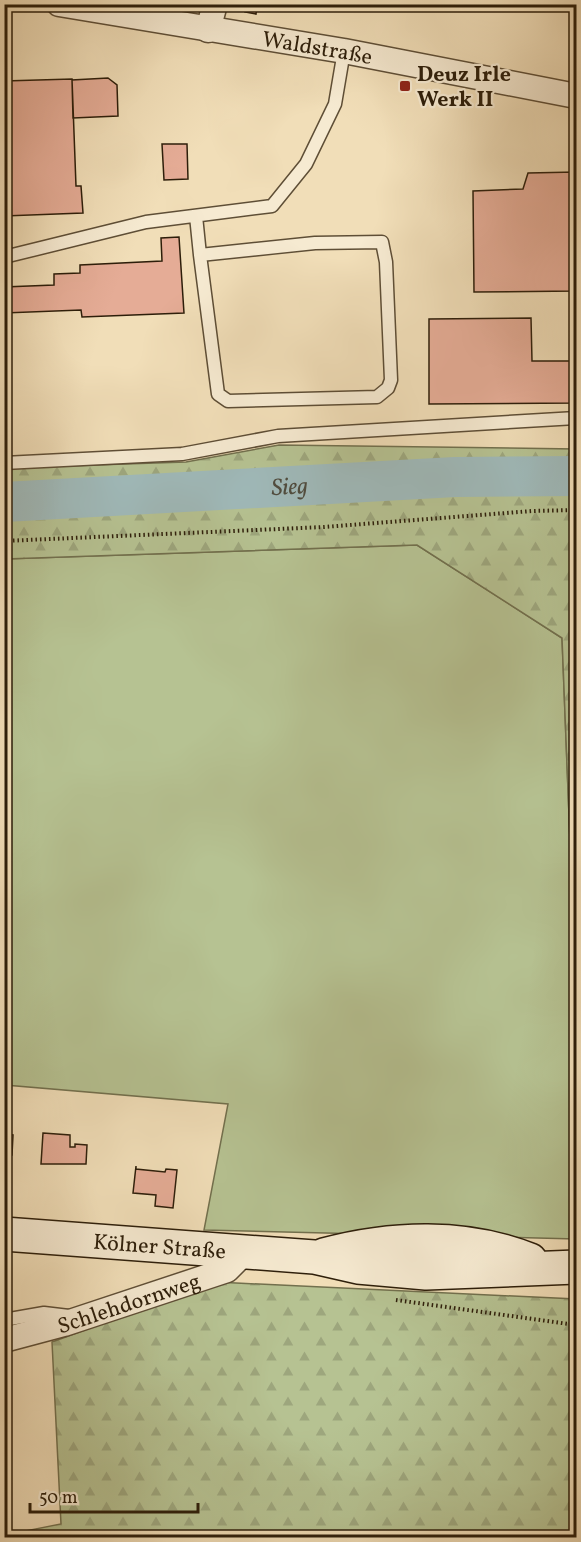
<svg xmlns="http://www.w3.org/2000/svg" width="581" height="1542" font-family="Vollkorn,serif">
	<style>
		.grass { fill: #b6c292; stroke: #72704e; stroke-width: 1.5 }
		.forest { fill: url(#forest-firs); stroke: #72704e; stroke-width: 1.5 }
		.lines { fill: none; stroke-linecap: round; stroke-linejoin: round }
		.river { stroke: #9fb9b9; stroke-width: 40 }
		.building { fill: #e5ac96; stroke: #2d1e0a; stroke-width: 1.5 }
		.service-casing { stroke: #5e4e36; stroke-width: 15 }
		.minor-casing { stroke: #5e4e36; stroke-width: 27 }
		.secondary-casing { stroke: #2d1e0a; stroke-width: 36 }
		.path { stroke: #2d1e0a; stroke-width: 4; stroke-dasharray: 1.5 3; stroke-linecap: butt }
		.service { stroke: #f6ead1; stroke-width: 12 }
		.minor { stroke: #f6ead1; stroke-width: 24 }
		.secondary { stroke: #f6ead1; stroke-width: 33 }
		.poi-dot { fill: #8f2418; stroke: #f6ead1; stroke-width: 2 }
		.labels { text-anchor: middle; stroke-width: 4.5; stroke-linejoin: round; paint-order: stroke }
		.street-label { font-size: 22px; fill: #2d1e0a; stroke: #f6ead1 }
		.poi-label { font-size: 22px; font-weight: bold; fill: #2d1e0a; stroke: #f6ead1; text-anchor: start }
		.water-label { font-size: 24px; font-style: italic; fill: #4f4c3f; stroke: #f6ead1 }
	</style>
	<defs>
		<pattern id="forest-firs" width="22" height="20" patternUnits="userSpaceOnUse" patternTransform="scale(1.5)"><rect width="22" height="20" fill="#b6c292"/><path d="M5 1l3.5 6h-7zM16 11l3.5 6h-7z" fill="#9da67d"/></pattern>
	</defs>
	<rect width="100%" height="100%" fill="#f1deb8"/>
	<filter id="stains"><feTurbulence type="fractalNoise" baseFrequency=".00333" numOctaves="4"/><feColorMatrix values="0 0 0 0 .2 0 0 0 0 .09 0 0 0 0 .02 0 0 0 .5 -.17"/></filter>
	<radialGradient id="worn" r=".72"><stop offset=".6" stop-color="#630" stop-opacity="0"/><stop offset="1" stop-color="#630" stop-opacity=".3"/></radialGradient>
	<!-- grass -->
	<path class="grass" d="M417,545L562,638L576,993V1239L204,1230L228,1104L5,1085L4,559Z"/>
	<!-- forest -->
	<path class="forest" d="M279,445L576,449V993L562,638L417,545L5,559L4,468L186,462Z
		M216,1282L576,1299V1537L5,1538V1535L61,1524L52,1342Z"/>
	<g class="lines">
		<!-- river -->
		<path class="river" id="s1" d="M4,502L455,477L576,476"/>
	</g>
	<!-- building -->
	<path class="building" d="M247,5L257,7L256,14L245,12Z
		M108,78L117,85L118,116L73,118L72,80Z
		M72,79L76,186H81L83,213L4,216V81Z
		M162,144H187L188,179L164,180Z
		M576,172V291L474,292L473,191L523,189L528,173Z
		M179,237L184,313L82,317L81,310L4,313V287L54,285V274L80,273V265L162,261L161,238Z
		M531,318L532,361H576V403L429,404V319Z
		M43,1133L70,1135V1147H75V1144L87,1145L86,1164H41Z
		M4,1134L13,1135L12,1155L4,1154Z
		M136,1166V1169L165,1172L166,1169L177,1170L173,1208L155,1206L156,1195L133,1193Z"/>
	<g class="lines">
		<defs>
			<path id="service" d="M196,216L200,255L315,243L382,242L386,262L391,380L388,388L377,397L228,401L218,394L200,255
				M4,257L146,222L272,206L306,164L335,104L344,51
				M4,463L182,454L278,436L576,418
				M4,1320L44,1313L69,1316"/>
			<g id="minor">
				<path id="s2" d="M59,4L344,51L576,96"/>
				<path d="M208,30L215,4"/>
				<path id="s3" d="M4,1340L64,1324L227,1270L245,1252"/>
			</g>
			<g id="secondary">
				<path id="s4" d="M4,1234L314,1257L358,1267L426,1273L576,1267"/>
				<path d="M324,1255C391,1237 465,1234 530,1260"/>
			</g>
		</defs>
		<!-- service casing -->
		<use href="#service" class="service-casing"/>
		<!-- minor casing -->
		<use href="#minor" class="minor-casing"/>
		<!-- secondary casing -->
		<use href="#secondary" class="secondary-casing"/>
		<!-- path -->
		<path class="path" d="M4,541L324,527L532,511L576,510
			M396,1300L576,1325"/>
		<!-- service -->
		<use href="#service" class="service"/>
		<!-- minor -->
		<use href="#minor" class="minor"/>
		<!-- secondary -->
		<use href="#secondary" class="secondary"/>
	</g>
	<!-- markers -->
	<rect class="poi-dot" x="399" y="80" width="12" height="12" rx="3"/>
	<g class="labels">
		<!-- street labels -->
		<g class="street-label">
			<text dy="8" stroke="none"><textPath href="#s2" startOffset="262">Waldstraße</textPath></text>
			<text dy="8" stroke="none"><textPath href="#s4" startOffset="156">Kölner Straße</textPath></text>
			<text dy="8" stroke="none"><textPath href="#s3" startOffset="130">Schlehdornweg</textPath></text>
		</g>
		<!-- poi labels -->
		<g class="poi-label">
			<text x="417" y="81">Deuz Irle<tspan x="417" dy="25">Werk II</tspan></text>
		</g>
		<!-- water labels -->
		<g class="water-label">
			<text dy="8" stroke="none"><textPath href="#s1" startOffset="286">Sieg</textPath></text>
		</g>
	</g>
	<!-- margin -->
	<rect width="581" height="1542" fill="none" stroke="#f1deb8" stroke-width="24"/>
	<rect x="6" y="6" width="569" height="1530" fill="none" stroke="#2d1e0a" stroke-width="3"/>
	<rect x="12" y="12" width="557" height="1518" fill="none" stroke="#2d1e0a" stroke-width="1.5"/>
	<!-- scale -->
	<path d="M30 1503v9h168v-9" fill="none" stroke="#2d1e0a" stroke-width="3"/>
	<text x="39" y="1503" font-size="18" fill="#2d1e0a" stroke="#f6ead1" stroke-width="4.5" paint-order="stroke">50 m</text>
	<rect width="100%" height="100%" filter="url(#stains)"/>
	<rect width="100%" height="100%" fill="url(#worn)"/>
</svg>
